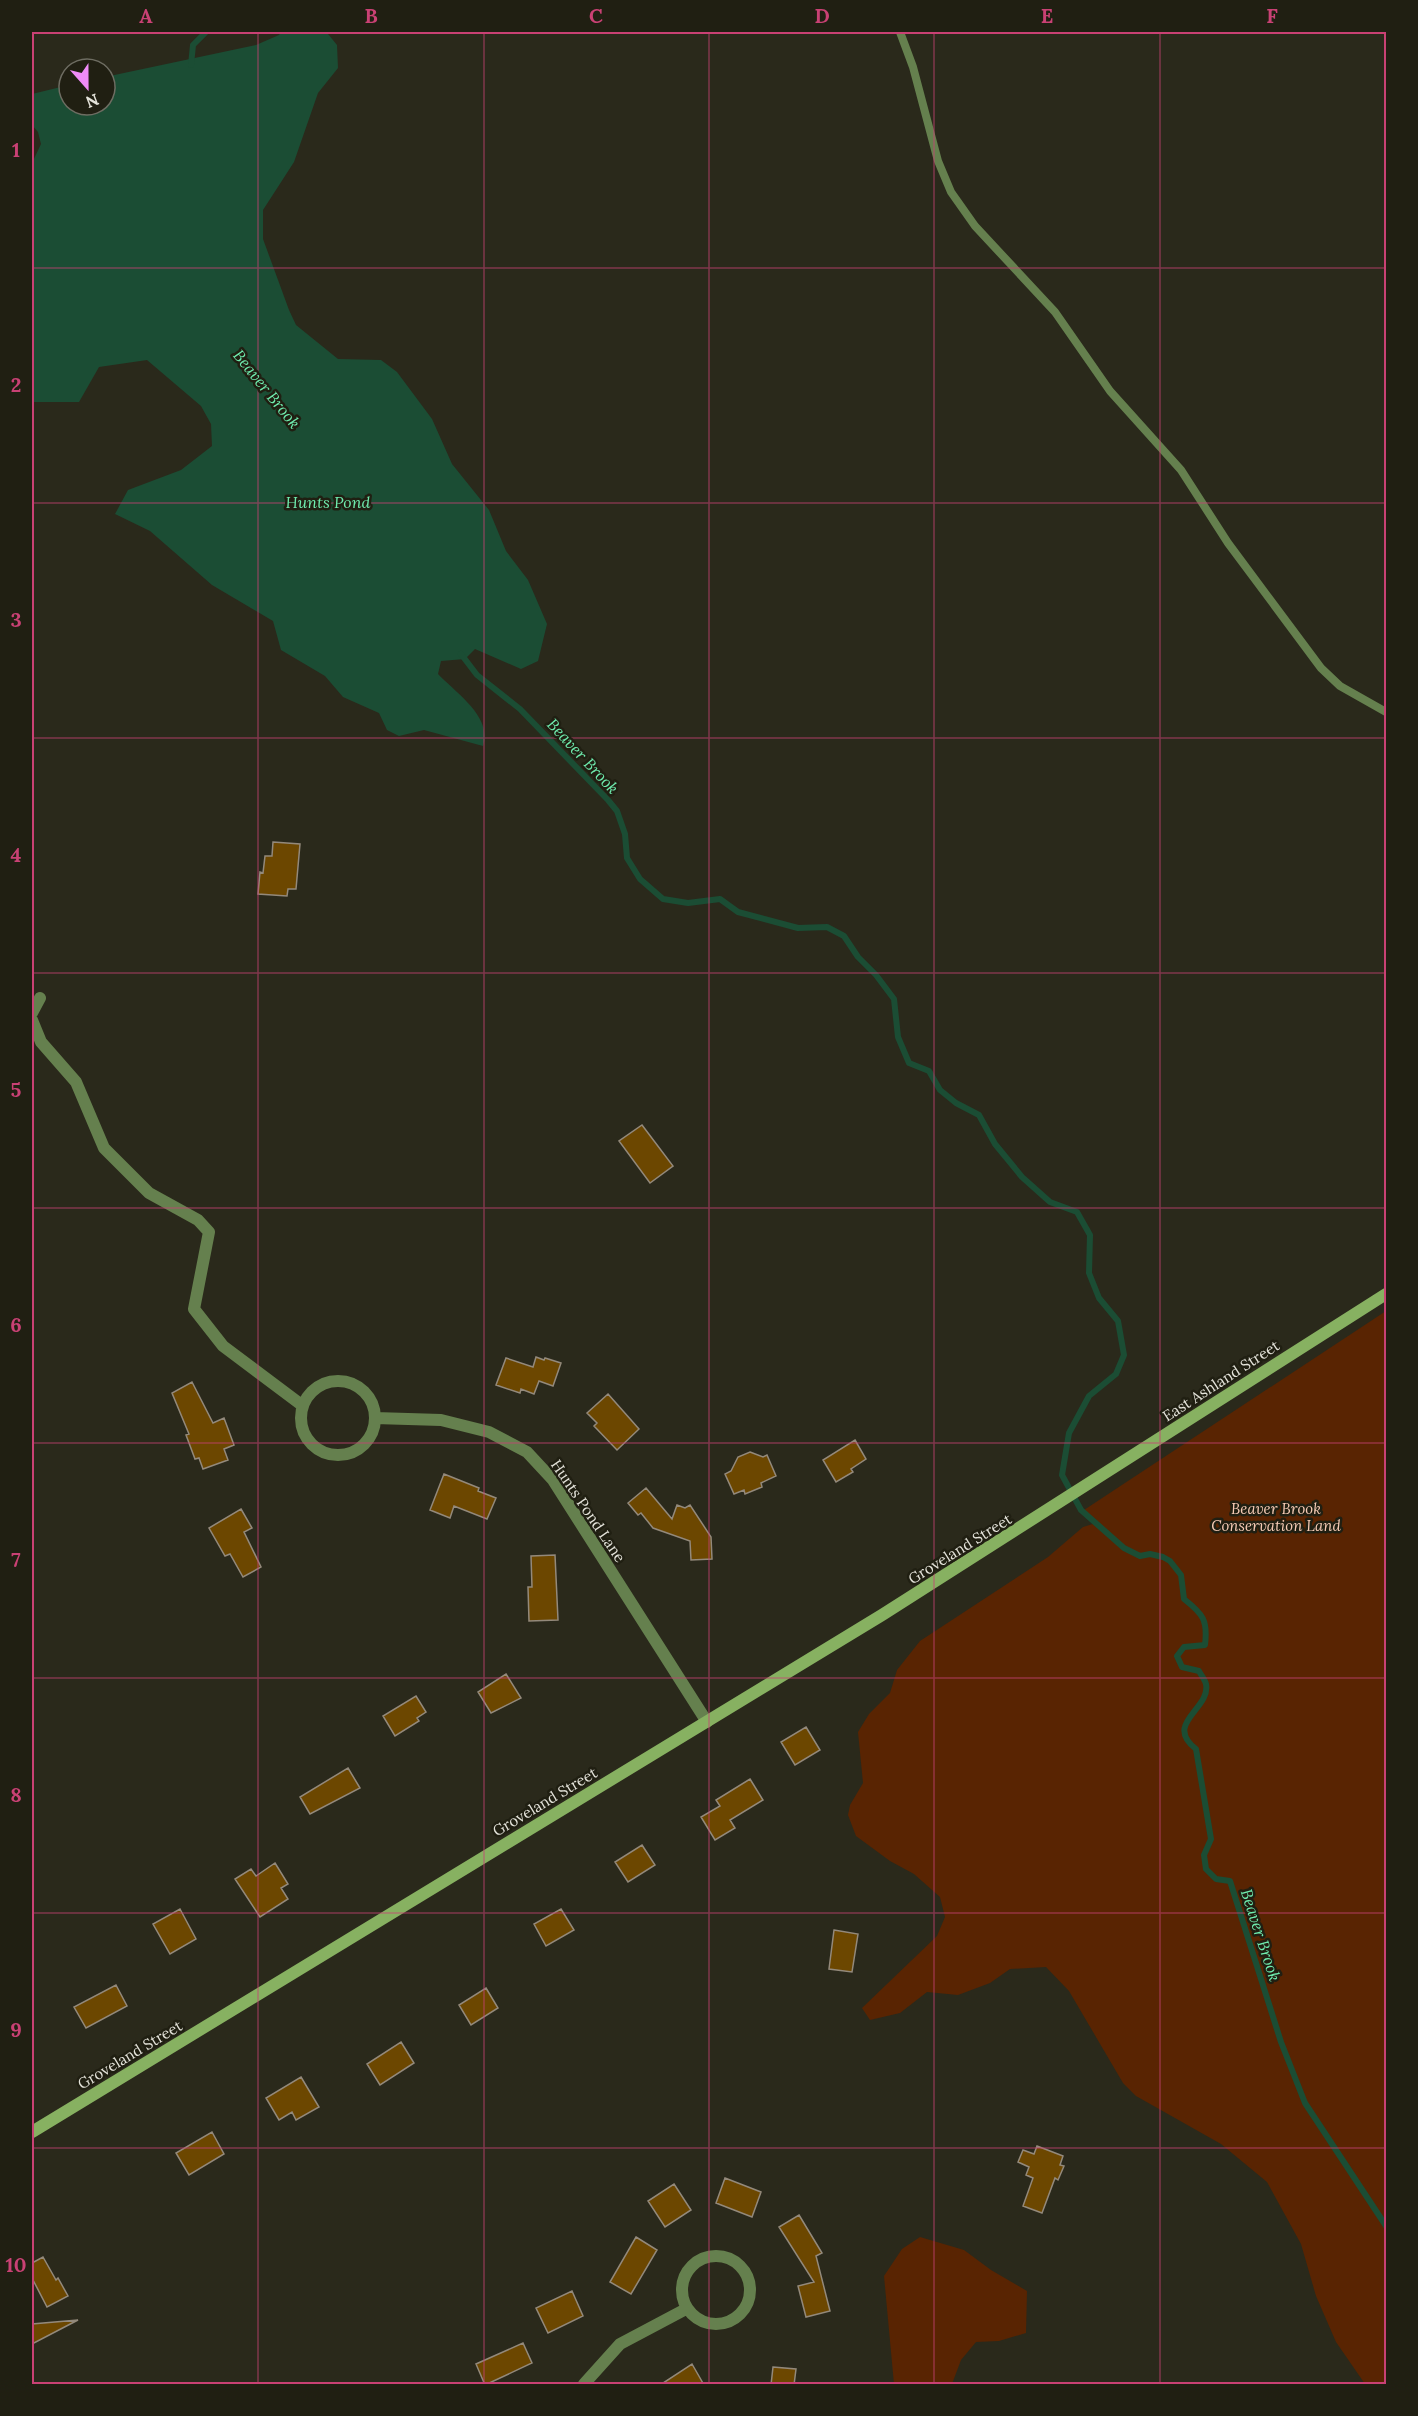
<svg xmlns="http://www.w3.org/2000/svg" width="1418" height="2416" font-family="Lora,serif">
	<style>
		.green { fill: #592402 }
		.water { fill: #1b4d34 }
		.lines { fill: none; stroke-linecap: round; stroke-linejoin: round }
		.stream { stroke: #1b4d34; stroke-width: 6 }
		.building { fill: #6c4700; stroke: #93897b; stroke-width: 1.5 }
		.lane { stroke: #65804e; stroke-width: 8 }
		.street { stroke: #65804e; stroke-width: 12 }
		.secondary { stroke: #87b161; stroke-width: 12 }
		.grid { fill: none; stroke: #c94174; stroke-width: 1.5; stroke-opacity: 0.55 }
		.labels { text-anchor: middle; stroke-width: 5; stroke-linejoin: round; paint-order: stroke }
		.street-label { font-size: 15px; fill: #e4e3da; stroke: #201f12 }
		.park-label { font-size: 15px; font-style: italic; fill: #f6cbb5; stroke: #201f12 }
		.water-label { font-size: 16px; font-style: italic; fill: #6fecae; stroke: #201f12 }
		.neatline { fill: none; stroke: #c94174; stroke-width: 2 }
		.grid-label { font-size: 20px; text-anchor: middle; font-weight: bold; fill: #c94174 }
	</style>
	<rect width="100%" height="100%" fill="#2a291b"/>
	<!-- green -->
	<path class="green" d="M1386,1311V2384H1365L1336,2342L1316,2296L1301,2244L1267,2182L1221,2144L1136,2096L1123,2083L1069,1991L1046,1967L1010,1969L990,1983L958,1995L927,1992L900,2013L870,2020L862,2008L937,1936L945,1917L940,1897L914,1874L890,1861L856,1836L848,1815L850,1805L863,1783L858,1732L869,1714L890,1693L897,1670L920,1641L1048,1557L1083,1527L1096,1523L1084,1510Z
		M920,2237L964,2250L991,2270L1027,2291L1026,2333L999,2341L976,2342L961,2360L952,2384H894L884,2276L902,2249Z"/>
	<!-- water -->
	<path class="water" d="M281,32H322L328,34L337,45L338,68L318,93L294,162L263,210V239L289,310L296,325L338,359L381,360L397,372L432,419L452,464L489,510L506,551L528,580L547,624L538,661L521,669L475,649L465,659L441,661L438,674C456,693 493,717 483,746L424,730L399,736L387,730L379,713L343,697L325,676L281,650L273,621L212,585L150,531L115,514L128,490L181,470L212,446L211,424L201,406L147,360L99,367L79,402H32V163L41,144L38,132L32,125V94L69,85V105H105V77L256,45L279,35Z"/>
	<g class="lines">
		<!-- stream -->
		<path class="stream" d="M191,65L193,45L206,32
			M461,654L477,675L520,709L608,800L617,811L625,834L627,858L640,879L663,899L688,903L720,899L738,912L798,928L827,927L844,936L858,957L876,975L894,999L898,1037L909,1063L929,1071L940,1090L956,1103L979,1115L995,1144L1022,1177L1050,1202L1077,1212L1090,1235L1089,1273L1099,1298L1118,1321L1124,1355L1116,1374L1089,1396L1069,1433L1062,1475L1081,1510L1124,1548L1140,1556L1150,1554L1163,1557L1170,1561L1181,1575L1184,1599C1203,1614 1208,1620 1205,1645L1184,1647L1177,1656L1182,1667L1199,1671C1201,1675 1205,1680 1206,1684C1211,1709 1163,1723 1196,1749L1211,1839L1204,1855L1206,1869L1216,1879L1230,1881L1281,2042L1305,2103L1386,2226"/>
	</g>
	<!-- building -->
	<path class="building" d="M273,842L300,844L296,889H288L287,896L258,894L260,872L263,873L265,856H272Z
		M642,1125L673,1166L650,1183L619,1141Z
		M536,1357L544,1360L545,1358L561,1363L553,1386L539,1381L534,1394L521,1389L520,1393L496,1385L506,1358L533,1367Z
		M192,1382L213,1423L224,1418L234,1445L224,1449L228,1460L203,1469L199,1458L195,1459L186,1435L189,1434L172,1393Z
		M608,1394L639,1429L617,1450L594,1426L597,1423L587,1413Z
		M855,1440L866,1459L851,1469L853,1472L836,1482L823,1460Z
		M750,1452L763,1457L767,1455L776,1476L761,1483L762,1487L745,1494L744,1490L734,1494L725,1474L731,1471L738,1457Z
		M444,1474L479,1488L478,1491L496,1498L487,1519L454,1506L450,1518L430,1510Z
		M646,1488L672,1519L677,1505L685,1508L690,1505L711,1537L712,1559L691,1560L690,1541L653,1528L641,1513L638,1515L628,1503Z
		M241,1509L252,1528L244,1532L261,1567L243,1577L230,1554L225,1556L209,1528Z
		M555,1555L558,1620L529,1621L528,1587H532L531,1556Z
		M506,1674L521,1698L491,1713L478,1692Z
		M416,1696L426,1712L417,1718L419,1721L395,1736L383,1716Z
		M806,1727L820,1750L795,1765L781,1742Z
		M348,1768L360,1788L310,1814L300,1797Z
		M750,1779L763,1800L730,1820L735,1828L715,1840L701,1817L720,1806L716,1800Z
		M642,1845L655,1865L628,1882L615,1862Z
		M275,1863L288,1884L281,1888L288,1899L260,1917L235,1879L251,1869L256,1876Z
		M180,1909L196,1939L170,1954L153,1924Z
		M561,1909L574,1930L546,1946L534,1924Z
		M834,1930L858,1934L852,1972L829,1969Z
		M116,1985L127,2006L86,2028L74,2007Z
		M486,1988L498,2008L471,2025L459,2005Z
		M401,2042L414,2063L380,2085L367,2064Z
		M301,2077L319,2107L296,2120L292,2112L279,2120L266,2098Z
		M212,2132L224,2154L189,2175L176,2153Z
		M1037,2146L1063,2156L1060,2165L1064,2166L1058,2180L1055,2178L1042,2213L1023,2206L1033,2178L1026,2175L1029,2167L1018,2162L1023,2150L1034,2154Z
		M725,2178L761,2192L752,2217L716,2203Z
		M674,2184L691,2210L665,2227L648,2201Z
		M799,2215L822,2253L816,2256L830,2311L806,2317L798,2286L814,2282L779,2227Z
		M636,2237L657,2250L631,2294L610,2282Z
		M43,2257L56,2280L58,2278L68,2296L47,2307L32,2278V2263Z
		M572,2291L583,2316L548,2333L536,2308Z
		M78,2320L32,2344V2324Z
		M523,2343L532,2363L485,2385L476,2364Z
		M692,2364L704,2385H660Z
		M773,2367L796,2369L794,2385H771Z"/>
	<g class="lines">
		<!-- lane -->
		<path class="lane" d="M900,32L913,67L938,161L951,192L975,226L1055,312L1110,391L1181,470L1228,543L1321,668L1340,686L1386,712"/>
		<!-- street -->
		<path class="street" d="M32,1013L40,998
			M32,1020L41,1042L76,1082L104,1148L149,1193L198,1220L209,1232L194,1309L223,1346L303,1406
			M301 1418a37 37 0 1 1 74 0a37 37 0 1 1-74 0Z
			M375,1418L441,1420L489,1432L527,1452L553,1480L707,1722
			M682 2290a34 34 0 1 1 68 0a34 34 0 1 1-68 0Z
			M584,2384L620,2344L686,2309"/>
		<!-- secondary -->
		<path class="secondary" d="M32,2132L882,1615L1386,1294"/>
	</g>
	<!-- grid -->
	<path class="grid" d="M258,32V2384M484,32V2384M709,32V2384M934,32V2384M1160,32V2384M32,268H1386M32,503H1386M32,738H1386M32,973H1386M32,1208H1386M32,1443H1386M32,1678H1386M32,1913H1386M32,2148H1386"/>
	<g class="labels">
		<!-- street labels -->
		<g class="street-label">
			<text transform="translate(1221 1381) rotate(-33)" y="5">East Ashland Street</text>
			<text transform="translate(588 1511) rotate(56)" y="5">Hunts Pond Lane</text>
			<text transform="translate(960 1549) rotate(-32)" y="5">Groveland Street</text>
			<text transform="translate(545 1802) rotate(-31)" y="5">Groveland Street</text>
			<text transform="translate(130 2055) rotate(-31)" y="5">Groveland Street</text>
		</g>
		<!-- park labels -->
		<g class="park-label">
			<text x="1276" y="1514">Beaver Brook<tspan x="1276" dy="17">Conservation Land</tspan></text>
		</g>
		<!-- water labels -->
		<g class="water-label">
			<text transform="translate(267 389) rotate(51)" y="6">Beaver Brook</text>
			<text x="328" y="508">Hunts Pond</text>
			<text transform="translate(583 756) rotate(47)" y="6">Beaver Brook</text>
			<text transform="translate(1261 1935) rotate(72)" y="6">Beaver Brook</text>
		</g>
	</g>
	<!-- border -->
	<rect width="1418" height="2416" fill="none" stroke="#201f12" stroke-width="66"/>
	<!-- north arrow -->
	<g transform="translate(87 87) rotate(159)"><circle r="28" fill="#201f12" stroke="#6e6d62" stroke-width="1.5"/>
	<path d="M0-4.5L10 22L0 15L-10 22Z" fill="#ef8bf7"/>
	<text y="-9" font-size="16" font-weight="bold" text-anchor="middle" fill="#e4e3da">N</text>
	</g>
	<rect x="33" y="33" width="1352" height="2350" class="neatline"/>
	<g class="grid-label">
		<text x="146" y="23">A</text>
		<text x="371" y="23">B</text>
		<text x="596" y="23">C</text>
		<text x="822" y="23">D</text>
		<text x="1047" y="23">E</text>
		<text x="1272" y="23">F</text>
		<text x="16" y="157">1</text>
		<text x="16" y="392">2</text>
		<text x="16" y="627">3</text>
		<text x="16" y="862">4</text>
		<text x="16" y="1097">5</text>
		<text x="16" y="1332">6</text>
		<text x="16" y="1567">7</text>
		<text x="16" y="1802">8</text>
		<text x="16" y="2037">9</text>
		<text x="16" y="2272">10</text>
	</g>
</svg>
